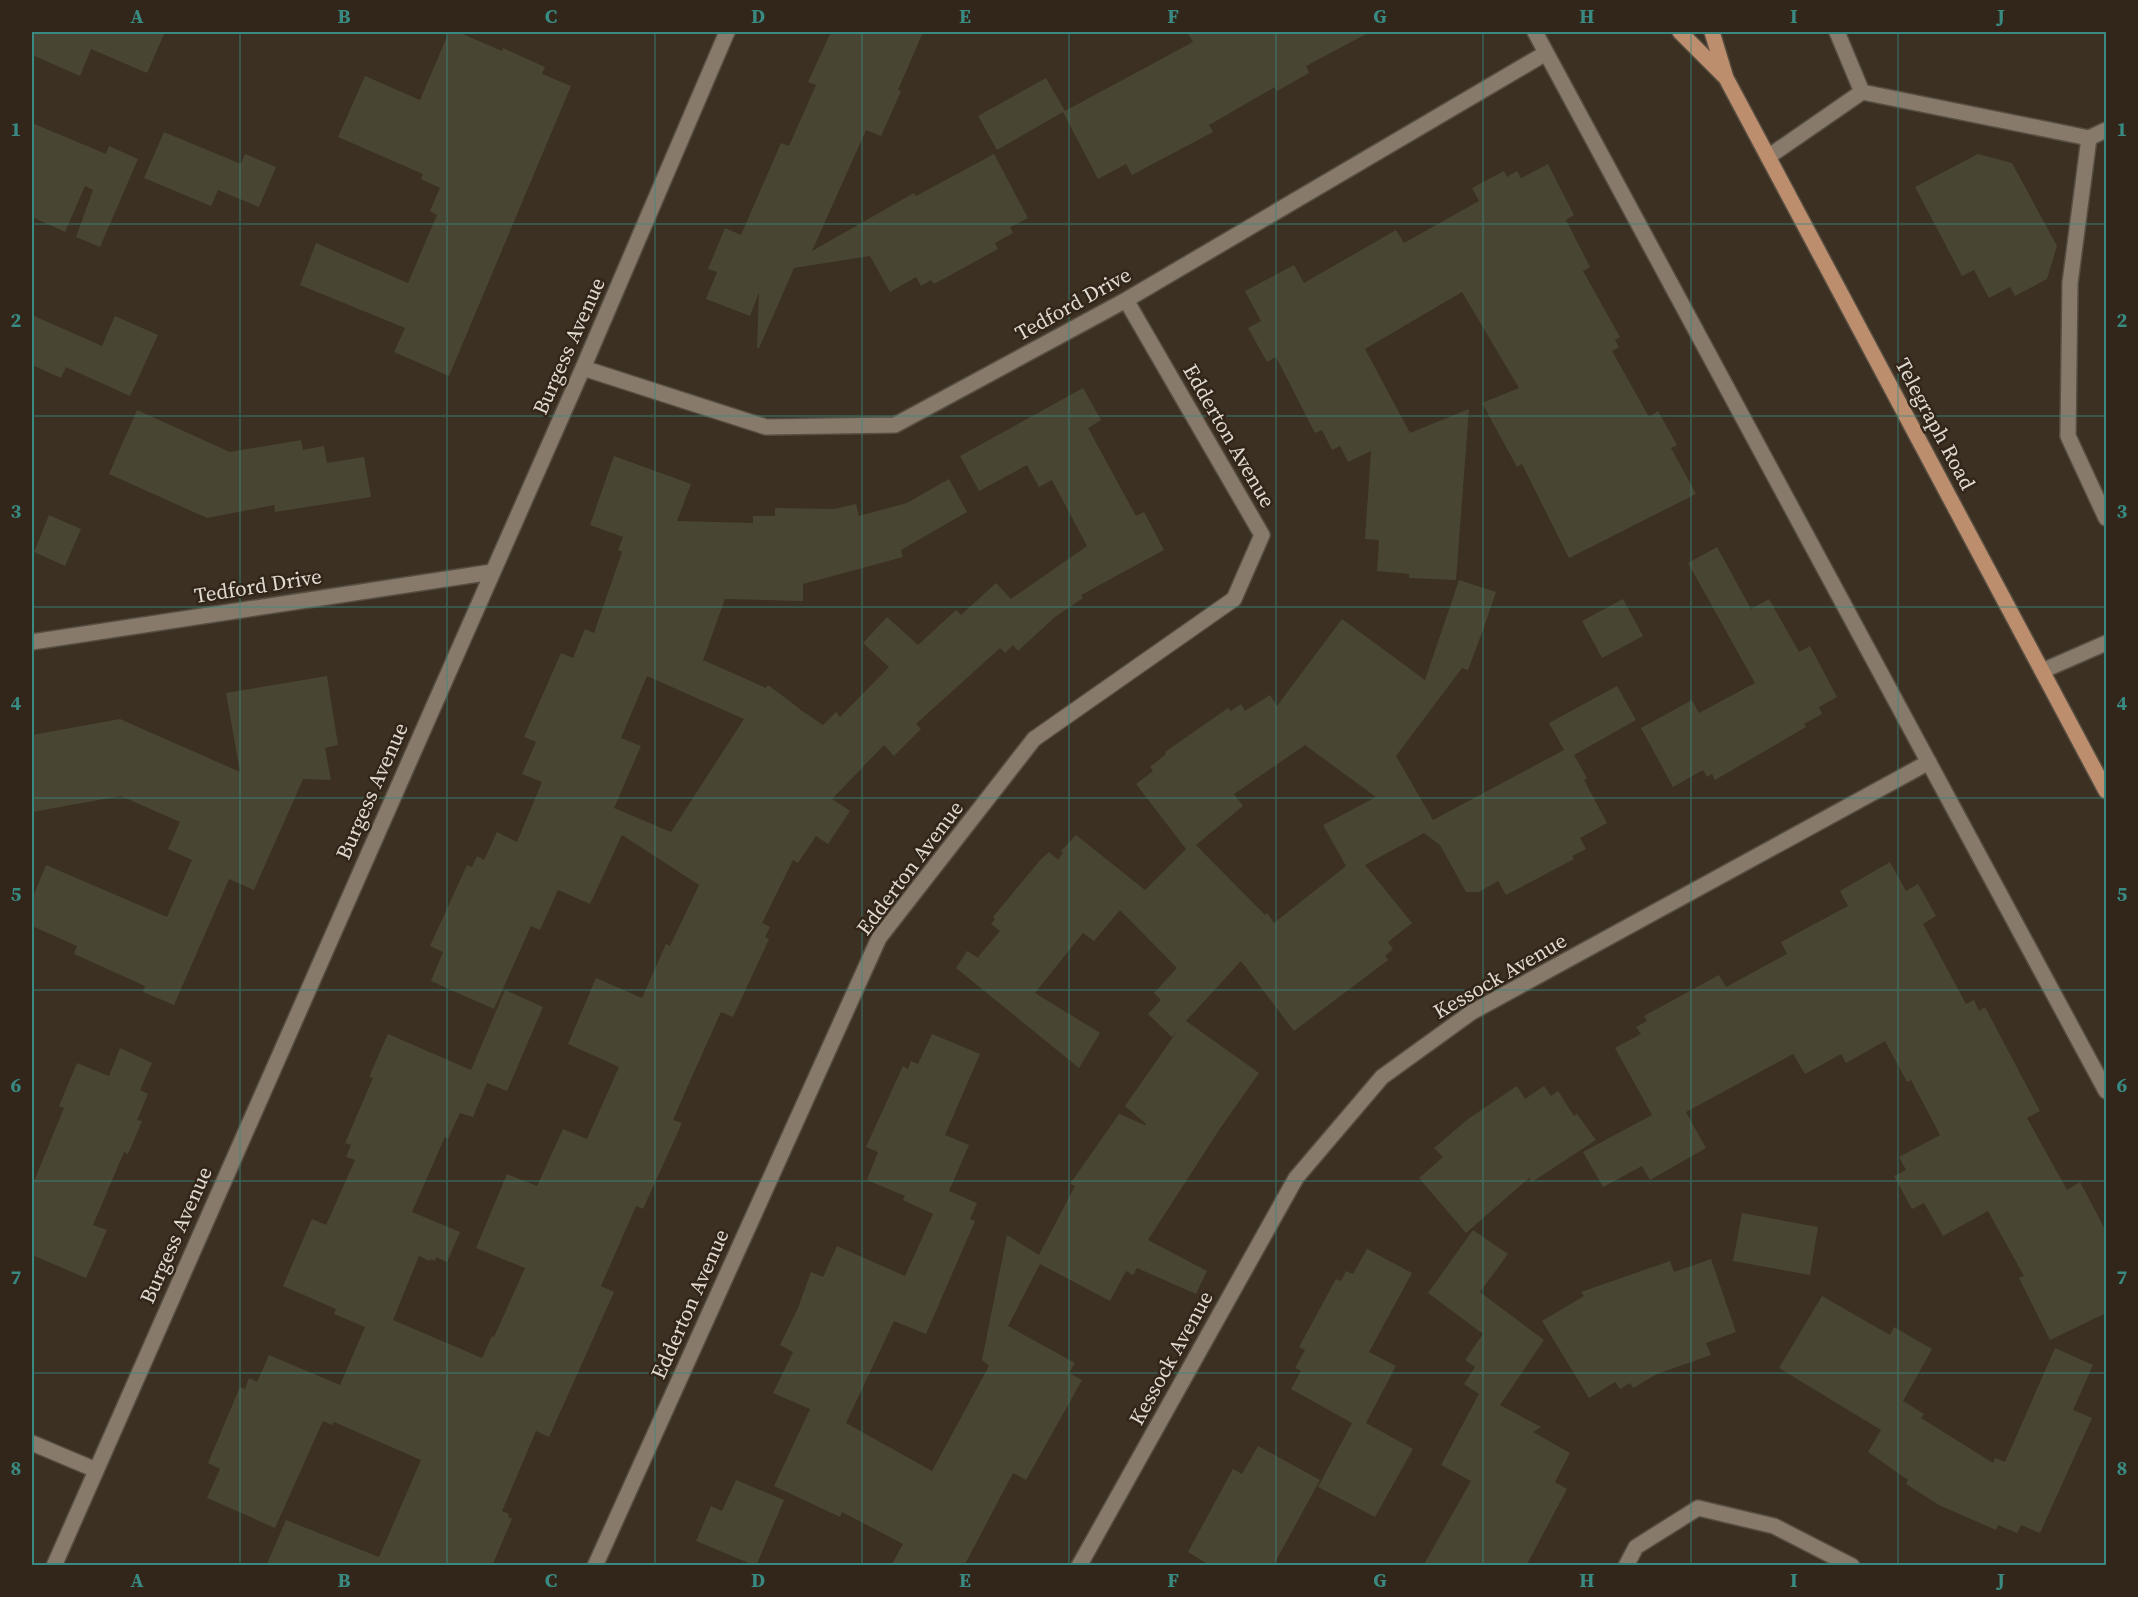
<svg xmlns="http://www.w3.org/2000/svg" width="2138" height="1597" font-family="'Source Serif 4',serif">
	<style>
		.building { fill: #494533; fill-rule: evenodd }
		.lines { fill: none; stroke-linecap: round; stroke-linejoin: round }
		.minor-casing { stroke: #574e42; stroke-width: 18 }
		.major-casing { stroke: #574e42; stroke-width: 18 }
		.minor { stroke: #877a6a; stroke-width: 15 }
		.major { stroke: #bd8e6d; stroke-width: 15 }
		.grid { fill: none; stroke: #398a82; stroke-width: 1.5; stroke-opacity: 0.55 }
		.labels { text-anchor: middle; stroke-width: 5; stroke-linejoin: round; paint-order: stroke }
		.street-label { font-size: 21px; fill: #e1dad1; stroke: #312619 }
		.neatline { fill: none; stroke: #398a82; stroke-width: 2 }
		.grid-label { font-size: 20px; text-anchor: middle; font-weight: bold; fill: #398a82 }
	</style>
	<rect width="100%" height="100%" fill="#3b3022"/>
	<!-- building -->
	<path class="building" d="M32,32H165L147,73L91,49L80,76L32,55Z
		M449,32H458L502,51L503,48L545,67L542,74L571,86L449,376L394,352L405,328L300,285L316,243L408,283L437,215L430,211L440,188L421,179L423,174L338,137L365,76L420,100Z
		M831,32H923L898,90L901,91L881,136L866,130L812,251L914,193L916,196L994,154L1028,218L1010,227L1013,233L995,243L998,249L934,284L931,280L921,286L916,277L890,292L870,256L794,268L759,348H757L759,292L750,316L706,299L717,272L708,269L725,228L741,235L781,143L789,146L816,85L808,82Z
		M1187,32H1370L1306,66L1309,73L1277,91L1275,87L1209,125L1213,132L1132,175L1126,164L1098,179L1063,112L997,150L978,116L1046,78L1065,111L1193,42Z
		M32,123L106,154L109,146L138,159L100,247L76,237L93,190L85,186L65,232L32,217Z
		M164,132L241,164L245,154L276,167L259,207L218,190L211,206L144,178Z
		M1978,154L2012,163L2057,246L2047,279L2015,296L2010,287L1989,298L1974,270L1962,276L1915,187Z
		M1548,164L1574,215L1566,220L1590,267L1583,271L1620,337L1615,340L1619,347L1612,351L1649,417L1658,411L1677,445L1671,448L1696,494L1569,558L1522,464L1517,467L1482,403L1519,388L1462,292L1365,349L1410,433L1469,409L1456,580L1409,578V574L1377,571L1379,540L1365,539L1371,451L1348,462L1340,446L1332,450L1322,430L1315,433L1276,357L1267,362L1248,328L1261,321L1245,291L1294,265L1304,283L1396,230L1404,243L1479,201L1472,188L1504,171L1507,177L1517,171L1521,178Z
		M32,315L102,346L115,316L158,335L130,396L66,367L61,378L32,365Z
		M1083,388L1101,420L1088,428L1136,516L1144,512L1164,550L1081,595L1083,598L1055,617L1018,651L1013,645L1005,653L1000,648L916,724L921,729L894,756L884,745L832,799L850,811L828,844L816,836L798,863L793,860L762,923L770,927L765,937L769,939L733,1017L721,1012L686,1090L673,1120L682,1123L643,1209L636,1206L601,1286L614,1292L549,1437L536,1431L502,1511L509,1514L508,1517L512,1519L492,1566H266L286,1520L379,1557L421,1460L334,1422L332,1425L323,1421L275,1528L207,1498L220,1469L208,1463L240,1387L245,1389L249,1378L257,1382L269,1355L340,1385L365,1327L334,1314L336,1309L283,1286L312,1219L326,1225L355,1160L346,1157L351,1145L345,1143L373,1078L369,1077L388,1034L471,1070L505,990L543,1007L507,1091L487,1083L473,1117L460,1113L448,1139L445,1137L412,1212L460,1232L447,1262L436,1257L435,1261L431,1259L430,1261L419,1256L393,1320L482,1358L492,1336L494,1337L525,1268L476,1248L507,1174L537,1186L563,1129L587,1139L619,1067L568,1044L596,978L642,998L666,944L670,946L699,885L622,835L590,904L558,890L540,930L531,926L494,1009L431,981L443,952L430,946L467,865L472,867L477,856L484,860L497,832L517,842L542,782L522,774L536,742L524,737L561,653L573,658L585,629L594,633L622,552L618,550L623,537L590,525L614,456L691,484L677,521L753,523V516H775V508L834,509L856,504L859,516L907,503L949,479L967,512L901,550L903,557L803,584V601L725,599L703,660L766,688L768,685L800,709V711L801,710L823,725L836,712L840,717L889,667L863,643L887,617L918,645L956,610L961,615L996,583L1011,599L1087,546L1052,480L1039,487L1027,465L979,491L960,456ZM647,676L744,719L671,832L614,808L641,746L621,738Z
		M137,410L230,452L301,440L303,450L324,446L327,463L364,457L371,497L275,512L274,505L207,518L109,474Z
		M49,515L81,529L65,566L34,552Z
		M1717,547L1751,609L1769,599L1799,652L1810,646L1837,697L1819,707L1822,714L1804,724L1806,727L1715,780L1712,774L1707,777L1703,770L1673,787L1641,728L1692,700L1699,713L1755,683L1688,563Z
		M1459,580L1496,592L1484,627L1468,670L1462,668L1396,756L1433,820L1564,750L1549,723L1617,686L1636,720L1574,755L1587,778L1584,780L1607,823L1580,838L1586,849L1572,856L1574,859L1506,895L1498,881L1479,892H1466L1440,845L1424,833L1365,865L1412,923L1388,942L1393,949L1385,956L1388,960L1294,1031L1241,961L1186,1021L1259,1073L1219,1130L1148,1240L1207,1271L1196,1294L1137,1268L1133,1275L1126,1271L1110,1301L1040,1264L1008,1326L1075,1363L1069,1373L1082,1380L1026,1480L1013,1473L964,1566H891L903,1544L842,1512L840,1517L774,1486L810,1409L773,1393L793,1352L780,1345L798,1308L811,1272L823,1277L837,1246L905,1276L933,1214L903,1200L905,1196L867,1180L878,1152L866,1147L903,1066L908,1069L911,1061L918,1064L932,1034L980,1054L945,1135L969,1145L949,1191L977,1203L970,1219L975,1221L926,1334L894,1321L846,1423L932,1471L989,1366L982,1360L1007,1235L1039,1255L1075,1186L1070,1184L1119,1114L1145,1125L1146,1124L1125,1106L1178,1030L1172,1037L1148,1014L1161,1000L1154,993L1177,968L1120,910L1094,941L1083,933L1035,993L1100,1033L1079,1068L956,968L967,951L982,960L978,957L1000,931L991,924L995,919L993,917L1041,859L1049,852L1058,860L1063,853L1061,851L1076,835L1145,890L1186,849L1136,784L1153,771L1150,767L1166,754L1165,752L1228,708L1231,711L1241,704L1245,711L1270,695L1277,706L1342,619L1425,680ZM1305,745L1376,797L1323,825L1346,866L1274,923L1267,913L1265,915L1196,845L1243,806L1234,794Z
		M1623,599L1643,636L1602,658L1582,621Z
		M327,676L338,745L325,748L331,780L303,779L254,890L229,879L174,1005L143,992L145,986L74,954L77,946L32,926V899L46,865L167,917L192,860L168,849L180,822L121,796L32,812V735L120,719L240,772L226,693Z
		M1890,862L1906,891L1918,884L1936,916L1923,924L1966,1004L1974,1000L1979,1011L1985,1007L2040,1111L2027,1118L2067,1190L2080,1182L2106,1231V1313L2050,1340L2019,1278L2024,1276L1988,1211L1943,1236L1924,1203L1912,1209L1894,1176L1906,1170L1899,1157L1940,1135L1911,1080L1907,1082L1885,1041L1846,1063L1841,1054L1805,1074L1793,1054L1686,1112L1706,1148L1650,1180L1642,1166L1603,1187L1583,1152L1652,1115L1615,1048L1641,1034L1636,1027L1647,1021L1644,1016L1719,975L1726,987L1787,954L1781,942L1848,906L1840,891Z
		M120,1048L152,1063L140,1090L148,1094L137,1120L142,1121L128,1154L124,1152L93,1225L107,1230L86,1278L32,1255V1186L64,1108L59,1106L77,1063L109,1076Z
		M1517,1086L1525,1099L1544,1086L1551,1096L1558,1091L1574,1116L1577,1114L1596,1140L1532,1182L1529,1178L1466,1233L1419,1178L1443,1157L1434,1148L1468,1119Z
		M1742,1213L1818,1227L1810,1275L1733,1261Z
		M1473,1230L1508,1254L1480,1292L1544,1340L1500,1405L1541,1427L1533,1432L1570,1453L1555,1482L1567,1489L1526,1566H1423L1471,1481L1441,1465L1479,1394L1464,1384L1475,1367L1465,1360L1483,1334L1428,1293Z
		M1367,1249L1412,1273L1369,1352L1396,1366L1366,1423L1413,1449L1375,1517L1318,1487L1352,1423L1291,1389L1301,1371L1295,1368L1305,1350L1299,1347L1336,1279L1341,1281L1346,1271L1353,1274Z
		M1711,1259L1736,1332L1706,1343L1711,1355L1657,1374L1633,1388L1630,1383L1620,1389L1615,1382L1589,1398L1542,1321L1584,1296L1581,1292L1670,1261L1674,1272Z
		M1822,1296L1890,1335L1894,1327L1932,1349L1903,1401L1924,1414L1921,1418L1993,1463L1995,1458L2005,1462L2055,1348L2093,1365L2073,1410L2092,1418L2040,1533L2021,1525L2017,1533L1998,1525L1996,1530L1939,1505L1906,1484L1908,1480L1868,1452L1881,1430L1779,1368Z
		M1258,1446L1320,1480L1273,1566H1211L1188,1552L1233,1469L1242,1474Z
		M736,1480L784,1500L756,1566L696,1541L711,1506L722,1511Z"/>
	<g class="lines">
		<defs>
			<path id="minor" d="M1535,32L2106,1091
				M1837,32L1862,92
				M2106,130L2089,138L2070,283L2068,436L2106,518
				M1768,157L1862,92L2089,138
				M583,368L766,427L895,425L1126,300L1546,53
				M32,642L492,572
				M2042,671L2106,643
				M32,1443L96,1470
				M54,1566L583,368L727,32
				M595,1566L879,938L1034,739L1234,599L1262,535L1126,300
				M1079,1566L1296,1178L1382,1077L1472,1012L1929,762
				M1626,1566L1636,1547L1698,1508L1774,1526L1852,1566"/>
			<path id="major" d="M1680,32L1724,76
				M1712,32L1726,78L2106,791"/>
		</defs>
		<!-- minor casing -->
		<use href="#minor" class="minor-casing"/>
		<!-- major casing -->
		<use href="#major" class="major-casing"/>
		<!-- minor -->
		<use href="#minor" class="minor"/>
		<!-- major -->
		<use href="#major" class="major"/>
	</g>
	<!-- grid -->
	<path class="grid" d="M240,32V1566M447,32V1566M655,32V1566M862,32V1566M1069,32V1566M1276,32V1566M1483,32V1566M1691,32V1566M1898,32V1566M32,224H2106M32,416H2106M32,607H2106M32,798H2106M32,990H2106M32,1181H2106M32,1373H2106"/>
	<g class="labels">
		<!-- street labels -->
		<g class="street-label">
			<text transform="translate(1073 304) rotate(-29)" y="7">Tedford Drive</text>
			<text transform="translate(569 346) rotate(-66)" y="7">Burgess Avenue</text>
			<text transform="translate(1935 424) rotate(62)" y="7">Telegraph Road</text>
			<text transform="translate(1229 436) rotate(60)" y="7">Edderton Avenue</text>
			<text transform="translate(258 586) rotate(-9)" y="7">Tedford Drive</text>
			<text transform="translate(372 791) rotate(-66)" y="7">Burgess Avenue</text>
			<text transform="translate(910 868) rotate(-53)" y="7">Edderton Avenue</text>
			<text transform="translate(1500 976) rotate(-30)" y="7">Kessock Avenue</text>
			<text transform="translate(176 1235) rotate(-66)" y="7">Burgess Avenue</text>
			<text transform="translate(690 1304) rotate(-66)" y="7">Edderton Avenue</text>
			<text transform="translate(1171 1358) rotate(-61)" y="7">Kessock Avenue</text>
		</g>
	</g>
	<!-- border -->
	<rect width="2138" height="1597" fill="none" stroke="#312619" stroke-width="66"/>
	<rect x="33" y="33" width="2072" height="1531" class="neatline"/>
	<g class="grid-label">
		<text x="137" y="23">A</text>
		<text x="344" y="23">B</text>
		<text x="551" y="23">C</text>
		<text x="758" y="23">D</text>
		<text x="965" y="23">E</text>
		<text x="1173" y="23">F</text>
		<text x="1380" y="23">G</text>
		<text x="1587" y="23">H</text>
		<text x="1794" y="23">I</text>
		<text x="2001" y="23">J</text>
		<text x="16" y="136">1</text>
		<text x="2122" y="136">1</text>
		<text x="16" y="327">2</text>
		<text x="2122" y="327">2</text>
		<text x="16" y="518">3</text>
		<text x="2122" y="518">3</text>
		<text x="16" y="710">4</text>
		<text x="2122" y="710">4</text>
		<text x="16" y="901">5</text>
		<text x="2122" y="901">5</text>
		<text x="16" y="1092">6</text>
		<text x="2122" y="1092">6</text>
		<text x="16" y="1284">7</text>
		<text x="2122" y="1284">7</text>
		<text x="16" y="1475">8</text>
		<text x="2122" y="1475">8</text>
		<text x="137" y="1587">A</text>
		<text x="344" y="1587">B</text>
		<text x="551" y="1587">C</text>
		<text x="758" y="1587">D</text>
		<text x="965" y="1587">E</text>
		<text x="1173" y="1587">F</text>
		<text x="1380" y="1587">G</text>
		<text x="1587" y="1587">H</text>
		<text x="1794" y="1587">I</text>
		<text x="2001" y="1587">J</text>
	</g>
</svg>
